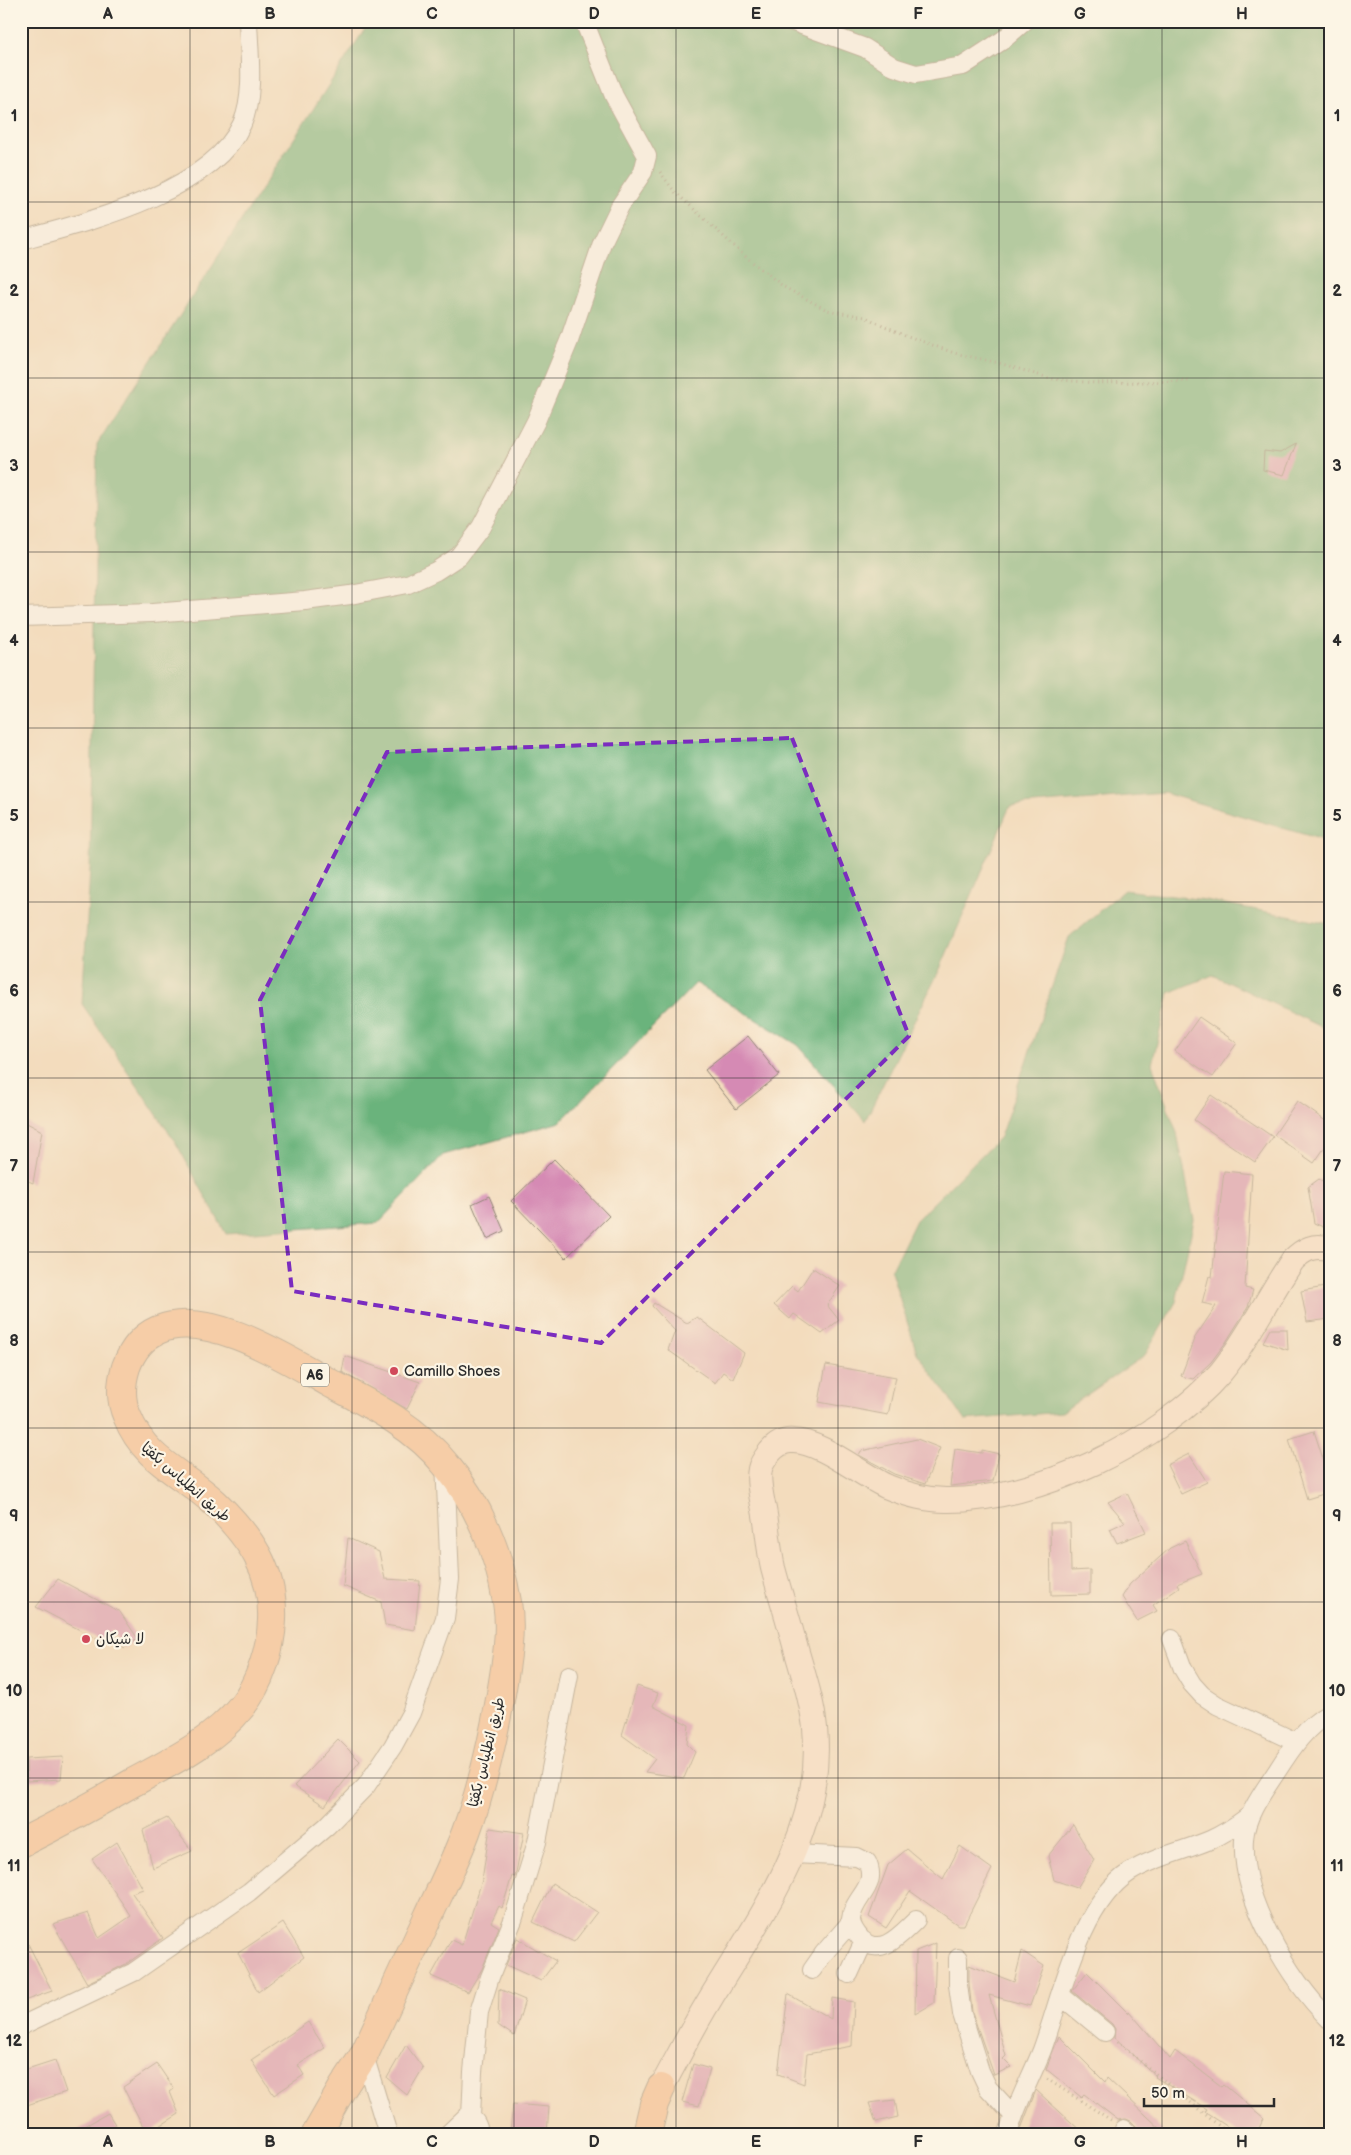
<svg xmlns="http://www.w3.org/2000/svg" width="1351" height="2155" font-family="'Balsamiq Sans','Playpen Sans Arabic',sans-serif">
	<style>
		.forest { fill: #6ab37b; stroke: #4a6f53 }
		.building { fill: #d58ab4 }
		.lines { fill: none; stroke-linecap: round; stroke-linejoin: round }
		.street-casing { stroke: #8f8474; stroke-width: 20 }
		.secondary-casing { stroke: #8f8474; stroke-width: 26 }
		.highway-casing { stroke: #8f8474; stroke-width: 30 }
		.path { stroke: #8f8474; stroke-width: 3; stroke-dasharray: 1 4; stroke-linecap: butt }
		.street { stroke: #fff; stroke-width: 18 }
		.secondary { stroke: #fde4d1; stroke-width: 24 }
		.highway { stroke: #fabb8c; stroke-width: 28 }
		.marked { fill: none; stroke: #7b2cbf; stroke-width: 4; stroke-dasharray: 10 6; stroke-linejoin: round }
		.grid { fill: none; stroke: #2b2b2b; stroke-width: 1; stroke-opacity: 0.55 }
		.poi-dot { fill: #d1495b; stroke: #fcf5e5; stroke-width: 2 }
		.labels { text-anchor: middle; stroke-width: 4.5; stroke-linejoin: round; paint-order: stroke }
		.shield { fill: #fcf5e5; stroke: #6a6863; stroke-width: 1 }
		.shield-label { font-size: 14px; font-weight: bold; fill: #2b2b2b }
		.poi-label { font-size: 15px; fill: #2b2b2b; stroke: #fcf5e5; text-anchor: start }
		.street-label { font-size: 15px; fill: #2b2b2b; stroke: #fcf5e5 }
		.neatline { fill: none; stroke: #2b2b2b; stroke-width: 2 }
		.grid-label { font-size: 16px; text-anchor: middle; font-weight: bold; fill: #2b2b2b }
	</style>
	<rect width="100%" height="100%" fill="#fcf5e5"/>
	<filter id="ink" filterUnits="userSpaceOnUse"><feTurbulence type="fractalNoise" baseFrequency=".02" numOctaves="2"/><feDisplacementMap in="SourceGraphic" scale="10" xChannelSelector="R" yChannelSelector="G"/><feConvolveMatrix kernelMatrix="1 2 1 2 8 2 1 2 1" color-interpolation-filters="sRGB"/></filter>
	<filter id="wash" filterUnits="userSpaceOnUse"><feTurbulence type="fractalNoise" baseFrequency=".0096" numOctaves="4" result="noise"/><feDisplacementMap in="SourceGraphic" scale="20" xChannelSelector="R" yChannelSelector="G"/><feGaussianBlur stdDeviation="1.12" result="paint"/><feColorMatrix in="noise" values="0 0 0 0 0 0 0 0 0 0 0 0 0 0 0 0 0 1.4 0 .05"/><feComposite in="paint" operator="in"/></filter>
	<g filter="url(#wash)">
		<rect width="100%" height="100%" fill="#f3dcbd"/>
		<!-- forest -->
		<path class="forest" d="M370,21H1330V842L1164,793L1010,806L940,969L865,1121L798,1045L696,983L560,1122L443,1155L378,1223L226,1234L176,1143L82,1004L90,870L97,444Z
			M1124,890L1205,900L1330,924V1031L1213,975L1169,993L1152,1064L1177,1133L1194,1220L1176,1302L1145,1355L1062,1412L965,1420L917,1353L891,1271L916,1220L1000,1137L1069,937Z"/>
		<g id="blocks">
			<!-- building -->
			<path class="building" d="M1296,444L1284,475L1263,470L1264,451L1280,453Z
				M1199,1017L1237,1043L1213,1077L1175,1051Z
				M748,1036L779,1075L736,1109L705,1070Z
				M1211,1095L1273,1137L1255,1162L1194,1120Z
				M1297,1101L1330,1124V1140L1314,1163L1274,1135Z
				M21,1120L42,1131L33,1183L21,1178Z
				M554,1159L609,1216L566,1258L511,1201Z
				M1224,1171L1252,1174L1245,1288L1253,1290L1248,1307L1226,1342L1211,1362L1193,1379L1181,1376L1195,1339H1194L1216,1306L1202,1303L1209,1276L1212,1277Z
				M1319,1179L1330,1185V1230L1314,1223L1308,1187Z
				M489,1196L504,1231L487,1239L472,1204Z
				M813,1268L840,1286L827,1305L839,1320L822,1334L794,1314L790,1319L774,1305L792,1286L798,1291Z
				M1325,1287L1328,1301H1330V1319L1307,1322L1301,1291Z
				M654,1303L687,1323L697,1317L744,1353L733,1379L723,1372L715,1383L668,1350L675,1331L652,1306Z
				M1270,1329H1287L1288,1350L1263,1342Z
				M345,1356L420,1382L407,1409L342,1372Z
				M826,1365L896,1377L888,1415L819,1402Z
				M1314,1431L1330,1480V1492L1307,1499L1289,1439Z
				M917,1439L940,1448L925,1484L894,1474L859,1455L861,1451Z
				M955,1449L982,1453V1450L999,1454L993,1481L950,1486Z
				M1189,1454L1207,1482L1181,1494L1167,1465Z
				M1127,1493L1146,1532L1117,1543L1110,1529L1125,1522L1108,1502Z
				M1050,1523H1070L1071,1571L1090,1570V1594L1051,1595Z
				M348,1538L379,1552L385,1579L420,1581L415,1630L385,1625L381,1602L343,1586Z
				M1185,1541L1202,1574L1177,1584L1179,1587L1153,1605L1157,1611L1137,1621L1122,1597L1130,1584L1170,1548Z
				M58,1579L120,1612L138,1639L124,1648L111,1630L105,1643L36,1607Z
				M637,1686L658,1693L653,1706L689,1725L687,1744L695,1752L684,1778L645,1772L655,1759L622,1735Z
				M338,1739L360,1761L325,1806L294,1786Z
				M63,1757L61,1779L27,1781L26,1759Z
				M167,1818L192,1851L153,1868L143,1830Z
				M1073,1825L1094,1860L1077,1888L1054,1880L1048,1856Z
				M490,1828L524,1833L515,1877L512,1876L502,1908L499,1906L491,1922L499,1927L482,1969L468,1992L431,1976L451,1940L462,1945L482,1880Z
				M117,1842L143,1889L132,1893L163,1938L126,1964L87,1983L53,1924L88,1913L99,1938L131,1916L92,1859Z
				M960,1846L992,1869L964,1925H958L910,1891L886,1928L869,1917L888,1865L907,1849L943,1879Z
				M552,1883L597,1912L574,1942L533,1922Z
				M283,1923L304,1957L258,1992L238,1953Z
				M21,1930L52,1991L21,2002Z
				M517,1938L556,1961L541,1981L506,1965Z
				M936,1943L934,2003L915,2014L916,1951Z
				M1022,1951L1044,1966L1030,2006L989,1995L1006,2056L1003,2059L1011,2067L994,2075L972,2012L969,1984V1965L1014,1982Z
				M1087,1972L1128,2013L1129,2011L1170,2059L1175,2051L1221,2086L1223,2084L1264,2118L1256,2134H1239L1205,2112L1207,2109L1155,2077L1156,2076L1114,2038L1115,2029L1112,2024L1072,1991Z
				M499,1989L525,2000L514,2036L498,2025Z
				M788,1994L831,2019L832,1998L854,2002L852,2046L807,2054L804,2084L778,2074Z
				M308,2022L325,2048L298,2065L304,2075L274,2095L251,2060Z
				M1059,2036L1105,2082L1107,2078L1166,2134H1139L1137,2127L1131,2121L1126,2119L1118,2120L1084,2094L1081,2097L1046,2069Z
				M406,2045L423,2068L407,2095L387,2078Z
				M55,2060L66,2092L21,2107V2071Z
				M157,2064L174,2089L170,2092L179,2114L147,2134L123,2087Z
				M693,2064L710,2069L699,2106L682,2102Z
				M1036,2090L1084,2134H1019Z
				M895,2100L898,2117L876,2122L869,2103Z
				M513,2104L549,2107L547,2134H510Z
				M108,2113L121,2134H71Z"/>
		</g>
	</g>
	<g filter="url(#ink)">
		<use href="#blocks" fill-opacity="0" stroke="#8f8474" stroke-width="1"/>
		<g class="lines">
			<defs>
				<path id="street" d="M791,21L865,48L894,67L916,74L963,66L1003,40L1025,21
					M21,240C87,222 211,192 242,124C255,95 249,52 248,21
					M21,617L152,613L305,601L350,595L408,584L436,571L459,556L481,527L536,421L569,341L602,243L620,206L643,172L647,156L614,96L584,21
					M1172,1639L1183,1669L1192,1684L1202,1695L1217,1705L1296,1742
					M1330,1713C1306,1726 1291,1749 1277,1771C1264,1791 1246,1814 1244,1839C1240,1898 1289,1979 1330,2020
					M793,1854L857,1857L867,1862C879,1887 853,1897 851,1919C851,1926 856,1933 861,1939C881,1959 902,1933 916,1920
					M958,1958V1985L962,2014L980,2071L988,2088L1013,2115
					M812,1970L824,1953L851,1922
					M849,1974L864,1941
					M1060,1995L1105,2032
					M21,2026L134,1972L249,1892L327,1826L366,1786L393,1746L411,1713L445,1618L450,1579L445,1462
					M364,2055L388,2134
					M471,2117L473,2072L479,2012L490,1977L513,1920L537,1842L569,1675
					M1124,2129L1129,2134
					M448,2134L466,2117C476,2118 477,2125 480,2134
					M1008,2134C1016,2104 1031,2078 1042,2050C1062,1996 1079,1905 1130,1872C1154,1857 1184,1851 1210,1840C1224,1834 1237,1825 1249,1816"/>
				<path id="secondary" d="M661,2088C677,2059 692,2029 709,2001C759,1918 825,1831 815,1728C812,1698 801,1668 793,1638C787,1615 779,1591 773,1568C769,1551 768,1533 765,1515C763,1502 757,1483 760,1469C761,1464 766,1457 770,1452C776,1445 783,1440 793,1441C821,1441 861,1475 888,1487C905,1494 927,1500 946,1500C1037,1501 1162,1441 1221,1372C1249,1338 1268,1296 1293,1260C1304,1249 1314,1244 1330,1249"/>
				<path id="highway" d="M21,1843C59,1824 96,1804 132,1783C171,1762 214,1741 242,1706C260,1683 271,1649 272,1620C274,1570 250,1537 215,1503C181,1471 146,1463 127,1416C120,1400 121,1383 126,1367C132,1351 142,1337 158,1330C208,1308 287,1359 330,1383C372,1405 416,1427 446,1465C478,1503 499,1552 507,1602C512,1631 506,1664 501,1694C493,1740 482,1788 466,1832C455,1861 441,1889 428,1917C407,1963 385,2009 364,2055L343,2087L316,2134
					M647,2134L654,2104L661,2088"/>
			</defs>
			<!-- street casing -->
			<use href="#street" class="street-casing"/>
			<!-- secondary casing -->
			<use href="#secondary" class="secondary-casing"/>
			<!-- highway casing -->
			<use href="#highway" class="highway-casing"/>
			<!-- path -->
			<path class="path" d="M660,172L674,191L746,257L784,287L827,310L865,317L905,335L954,353L999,363L1052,379L1095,383L1189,381
				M1117,2042L1229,2134
				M1047,2079L1111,2120"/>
			<!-- street -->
			<use href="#street" class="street"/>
			<!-- secondary -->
			<use href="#secondary" class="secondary"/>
			<!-- highway -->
			<use href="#highway" class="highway"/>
		</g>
	</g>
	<!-- marked area -->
	<path d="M0 0H1351V2155H0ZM792,738L909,1036L601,1343L292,1291L260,1000L387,752Z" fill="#f3dcbd" fill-opacity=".55" fill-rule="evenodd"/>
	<path class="marked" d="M792,738L909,1036L601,1343L292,1291L260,1000L387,752Z"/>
	<!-- grid -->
	<path class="grid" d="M190,21V2134M352,21V2134M514,21V2134M676,21V2134M838,21V2134M999,21V2134M1162,21V2134M21,202H1330M21,378H1330M21,552H1330M21,728H1330M21,902H1330M21,1078H1330M21,1252H1330M21,1428H1330M21,1602H1330M21,1778H1330M21,1952H1330"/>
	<!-- markers -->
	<g class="poi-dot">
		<circle cx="394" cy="1371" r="5"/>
		<circle cx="86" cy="1639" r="5"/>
	</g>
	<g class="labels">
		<!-- shield labels -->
		<rect class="shield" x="301" y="1363.5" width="28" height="23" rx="4"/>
		<g class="shield-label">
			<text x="315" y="1380">A6</text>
		</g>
		<!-- poi labels -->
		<g class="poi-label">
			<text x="404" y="1376">Camillo Shoes</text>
			<text x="96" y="1644">لا شيكان</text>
		</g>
		<!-- street labels -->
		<g class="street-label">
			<text transform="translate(186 1482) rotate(41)" y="5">طريق انطلياس بكفيّا</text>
			<text transform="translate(486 1752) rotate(-76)" y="5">طريق انطلياس بكفيّا</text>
		</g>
	</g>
	<!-- margin -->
	<rect width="1351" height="2155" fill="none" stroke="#fcf5e5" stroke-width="55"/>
	<!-- scale -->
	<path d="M1144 2098v8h130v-8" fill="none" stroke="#2b2b2b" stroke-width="2.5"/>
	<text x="1151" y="2098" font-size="15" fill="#2b2b2b" stroke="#fcf5e5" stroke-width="4" paint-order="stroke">50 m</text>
	<rect x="28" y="28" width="1296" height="2100" class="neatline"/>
	<g class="grid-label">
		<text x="108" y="19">A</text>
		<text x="270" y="19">B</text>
		<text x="432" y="19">C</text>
		<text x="594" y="19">D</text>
		<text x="756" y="19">E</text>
		<text x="918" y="19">F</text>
		<text x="1080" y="19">G</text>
		<text x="1242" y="19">H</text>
		<text x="14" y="121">1</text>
		<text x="1337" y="121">1</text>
		<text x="14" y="296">2</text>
		<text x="1337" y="296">2</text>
		<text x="14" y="471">3</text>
		<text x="1337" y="471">3</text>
		<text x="14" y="646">4</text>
		<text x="1337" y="646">4</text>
		<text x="14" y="821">5</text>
		<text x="1337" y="821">5</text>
		<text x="14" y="996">6</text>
		<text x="1337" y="996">6</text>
		<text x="14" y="1171">7</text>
		<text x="1337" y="1171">7</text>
		<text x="14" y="1346">8</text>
		<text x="1337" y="1346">8</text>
		<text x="14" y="1521">9</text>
		<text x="1337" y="1521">9</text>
		<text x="14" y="1696">10</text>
		<text x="1337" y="1696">10</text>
		<text x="14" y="1871">11</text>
		<text x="1337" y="1871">11</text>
		<text x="14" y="2046">12</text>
		<text x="1337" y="2046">12</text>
		<text x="108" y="2147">A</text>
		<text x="270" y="2147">B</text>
		<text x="432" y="2147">C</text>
		<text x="594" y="2147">D</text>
		<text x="756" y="2147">E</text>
		<text x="918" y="2147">F</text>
		<text x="1080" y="2147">G</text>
		<text x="1242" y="2147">H</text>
	</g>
</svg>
